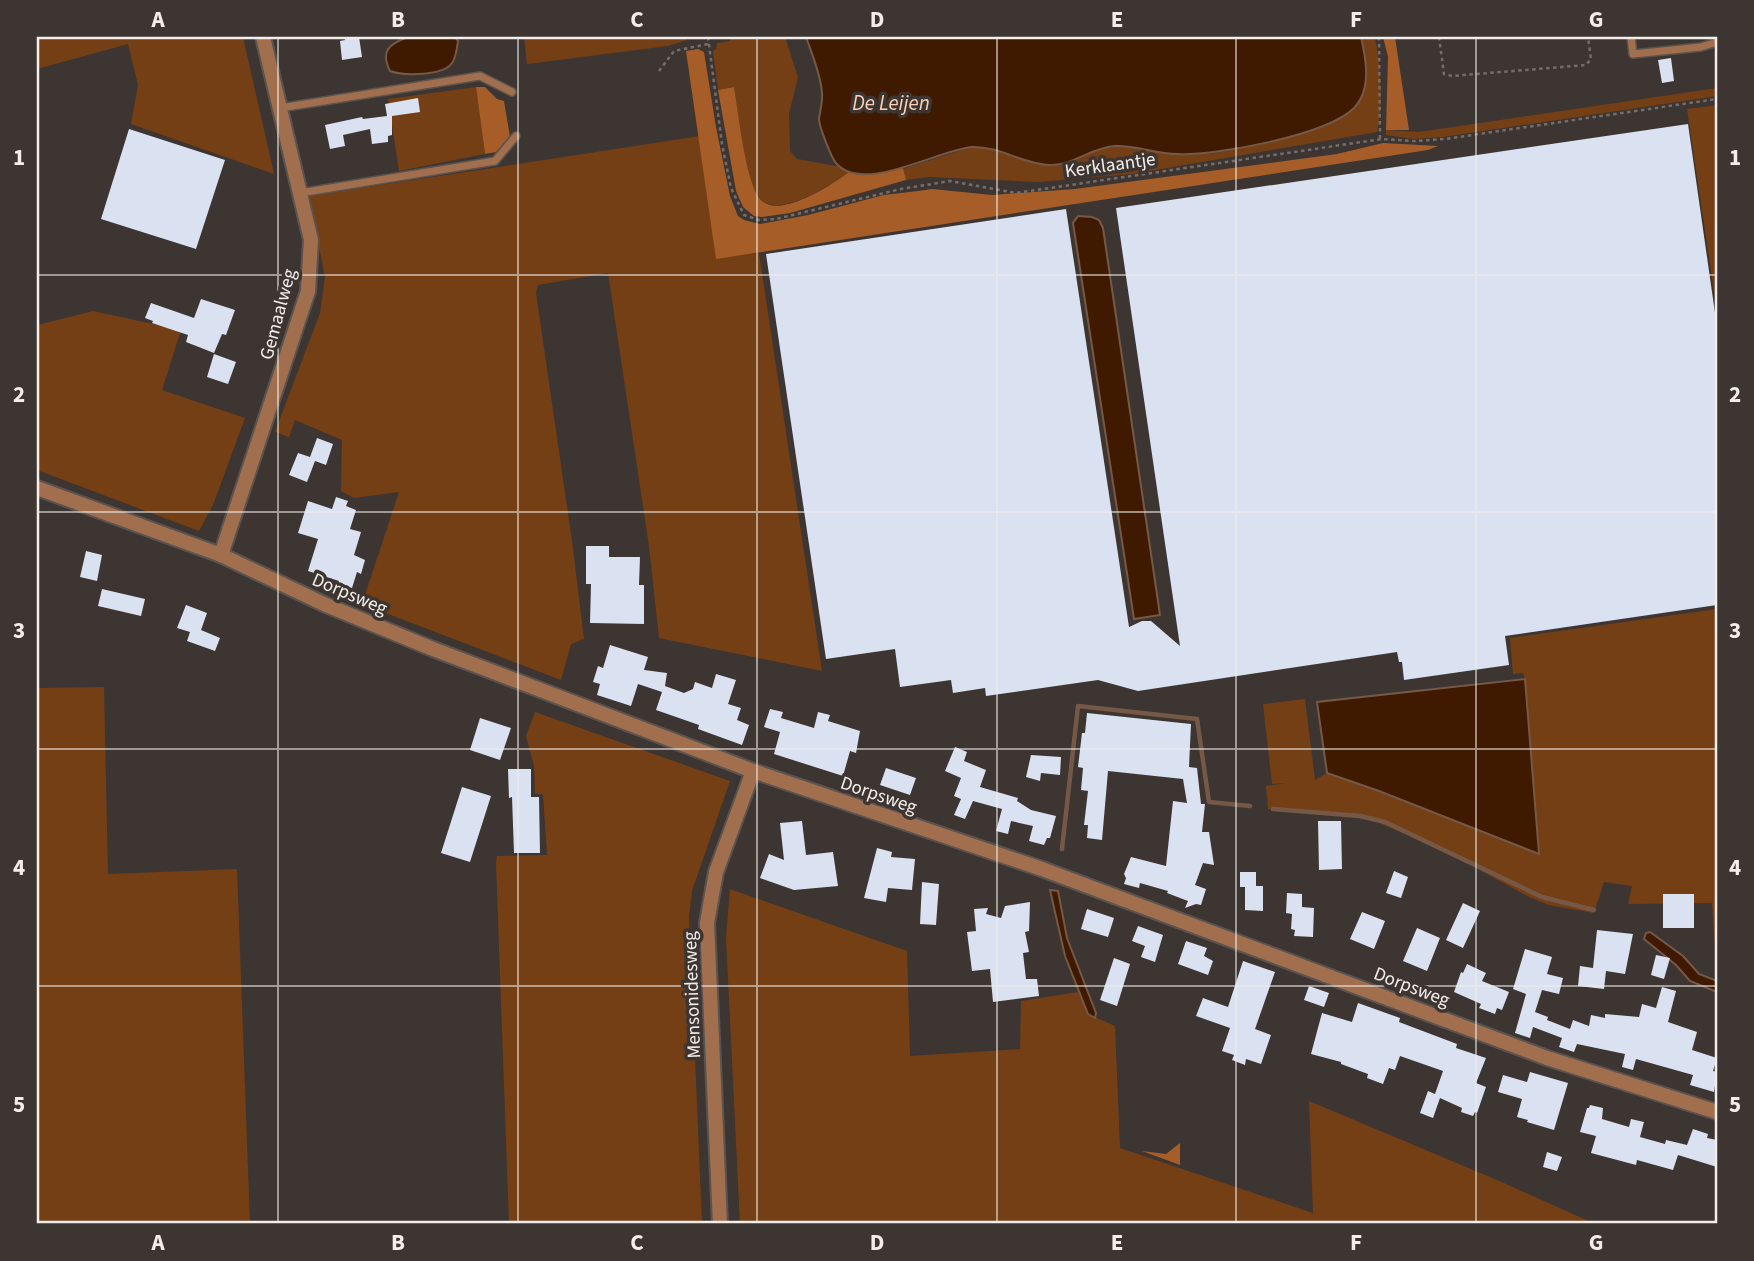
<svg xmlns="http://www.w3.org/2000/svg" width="1754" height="1261" font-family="'Source Sans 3',sans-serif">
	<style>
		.green { fill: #753f16 }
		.forest { fill: #a65d28 }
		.water { fill: #3f1900; stroke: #755946; stroke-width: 2 }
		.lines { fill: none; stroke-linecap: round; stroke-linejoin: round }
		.stream { stroke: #755946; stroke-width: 4.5 }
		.building { fill: #dae1f1 }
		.service-casing { stroke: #5a534f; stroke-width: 10 }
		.minor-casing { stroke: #5a534f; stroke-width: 18 }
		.tertiary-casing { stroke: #5a534f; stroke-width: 18 }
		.path { stroke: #756d6a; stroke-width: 2.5; stroke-dasharray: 3.5 3.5; stroke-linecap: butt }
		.service { stroke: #a26f4e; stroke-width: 7 }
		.minor { stroke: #a26f4e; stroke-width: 14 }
		.tertiary { stroke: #a26f4e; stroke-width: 14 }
		.grid { fill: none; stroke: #f3eeeb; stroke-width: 2; stroke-opacity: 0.55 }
		.labels { text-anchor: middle; stroke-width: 7; stroke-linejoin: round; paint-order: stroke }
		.street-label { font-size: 19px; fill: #f3eeeb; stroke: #3d3531 }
		.water-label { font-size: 21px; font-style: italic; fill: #fbd1b7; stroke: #3d3531 }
		.neatline { fill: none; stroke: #f3eeeb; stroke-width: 2.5 }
		.grid-label { font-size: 23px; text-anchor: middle; font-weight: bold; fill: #f3eeeb }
	</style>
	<rect width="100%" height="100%" fill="#3d3531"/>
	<!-- green -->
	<path class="green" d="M37,37H243L274,174L131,124L138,85L128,44L37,69Z
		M524,37H687V40L668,46L527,64Z
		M730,37H785L798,77L789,114L790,151L797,159L842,167L849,172C832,184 780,219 760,199C745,184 738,111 734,87L718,90L713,51L716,49L717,43L730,41Z
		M1361,37H1375C1380,67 1384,101 1377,132L1132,174L1038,182L929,177L906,180L903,169L971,147L985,148L1046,165H1057L1109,146L1125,145L1177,154H1210L1268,143L1315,128L1366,60Z
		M476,87L485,154L399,171L388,99Z
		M1717,88V96L1443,137L1413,139L1386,135V130L1419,132Z
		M1717,105V311L1687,109Z
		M700,136L716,258L759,253L822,671L659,638L649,546L608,273L538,285L536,293L572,541L584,639L571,644L561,680L362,604L399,492L354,498L341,491L342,440L295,420L289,437L275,432L320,313L325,277L309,196Z
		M93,311L181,330L162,390L245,418L213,505L199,531L37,470V325Z
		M1717,609V976L1712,903L1628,904L1632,886L1604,882L1594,913L1549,905L1529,897L1445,851L1377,822L1342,814L1268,809L1266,786L1286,783L1272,784L1263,704L1305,699L1315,780L1327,773L1379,791L1538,854L1525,679L1523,673L1513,674L1510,638Z
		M104,687L108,874L237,869L250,1224H37V688Z
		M535,712L730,781L692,891L689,916L702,1224H509L496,863L497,856L547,855L543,794H535L534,766L526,736Z
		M730,889L907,951L910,1056L1020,1049L1021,1001L1078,992L1088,1014L1115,1026L1120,1148L1313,1213L1309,1101L1497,1180L1595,1224H740L726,938Z"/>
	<!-- forest -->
	<path class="forest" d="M1383,37H1395L1409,130H1386L1388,57Z
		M698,49L704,52L716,127L730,196L738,216L744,220L760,224L808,215L884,195L918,191L932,189L992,195L1075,189L1337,154L1383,143L1438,146L1428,150L716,259L686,51Z
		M476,87H485L497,99L504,101L510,137L496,152L485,154Z
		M734,87C738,109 746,188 762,201C782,218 833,184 849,172L859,174L903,168L906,180L790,213L762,217L754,216L743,207L736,191L718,90Z
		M1180,1143V1165L1142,1151L1166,1154Z"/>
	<!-- water -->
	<path class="water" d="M408,37H455L458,41C457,48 456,58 452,63C443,76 404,76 390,71C380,51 389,44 408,37Z
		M806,37H1361C1366,59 1372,89 1354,108C1327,135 1216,156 1177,154C1156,154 1136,145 1115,146C1092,147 1072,166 1049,165C1023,164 999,146 972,147C940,149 863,195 836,163C831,157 819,126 819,119C820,110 823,101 822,93C821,75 812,54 806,37Z
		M1078,216L1092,217L1099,220L1103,228L1160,615L1134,619L1073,223Z
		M1525,679L1539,854L1379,791L1327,773L1317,702Z
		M1050,890L1058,891L1067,938L1096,1013L1095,1018L1088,1014L1065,956Z
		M1650,932L1683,956L1699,974L1717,981V992L1690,981L1676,965L1644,939L1646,933Z"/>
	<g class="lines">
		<!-- stream -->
		<path class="stream" d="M1273,809L1360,816L1385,822L1542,897L1594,910
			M1062,849L1078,706L1197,719L1209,802L1250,806"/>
	</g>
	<!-- building -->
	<path class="building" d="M345,37H359L362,57L342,60L340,41L345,40Z
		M1671,58L1674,81L1662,83L1658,60Z
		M418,98L420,112L392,116V135L388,136V142L372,144L370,129L343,135L345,146L330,149L325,125L362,117L363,119L387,116L385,104Z
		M1688,124L1717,327V605L1505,636L1509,665L1404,680L1402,662H1399L1397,652L1138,691L1098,680L986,696L985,688L953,693L951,680L900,687L895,649L826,659L766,254L1066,209L1129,627L1142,621H1151L1180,646L1116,208Z
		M129,129L225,160L196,249L101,219Z
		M201,299L235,310L226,335L222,334L214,353L186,342L188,335L152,323L153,321L145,318L151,303L194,318Z
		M214,354L236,362L228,384L207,377Z
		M317,438L333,444L326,465L315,461L307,482L289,475L298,453L310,457Z
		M336,497L348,501L346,506L356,510L350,529L361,532L354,555L365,560L361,574L357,572L352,588L338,584L339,581L308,571L318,539L298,533L308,501L332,509Z
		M586,546H609V557H640L639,585H644V624L590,623L591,584H586Z
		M86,551L102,555L97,581L80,577Z
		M102,589L145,599L141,616L98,606Z
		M186,605L207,613L201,630L220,638L215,651L187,641L190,632L177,628Z
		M610,645L648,657L644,670L667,673L665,686L684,693L693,689L695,682L712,688L716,674L736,680L728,704L741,708L737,720L749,725L742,745L698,729L699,725L656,710L662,692L638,684L631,706L597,695L600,684L593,682L598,666L603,668Z
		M770,709L783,712L781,718L814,728L818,712L830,715L828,721L860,731L856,753L850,751L843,776L774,754L780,732L764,727Z
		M1087,713L1191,724L1189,767L1197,768L1201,804H1205L1202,832H1209L1214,865L1203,863L1195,885L1206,889L1201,905L1196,904L1185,908L1188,901L1167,893L1168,891L1140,883L1139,888L1124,884L1126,878L1124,874L1131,857L1166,866L1173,801L1187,803L1183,779L1108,771L1102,840L1087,838L1088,825H1084L1088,791L1081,790L1083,768L1078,767L1082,733H1085Z
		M480,718L511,728L500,760L470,750Z
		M955,747L967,752L964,761L986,770L980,787L1018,798L1017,801L1031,810L1056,816L1050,838H1047L1044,845L1029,841L1033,826L1011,821L1008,834L996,831L1002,809L973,801L965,819L954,815L961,799L954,796L961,778L945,771Z
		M1031,755L1061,757L1060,775L1041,773L1040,781L1026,777Z
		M886,768L916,778L910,795L880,785Z
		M508,769H531V797H539L540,853H514L512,797L509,798Z
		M462,787L491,796L470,862L441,853Z
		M802,821L806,855L833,852L838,886L794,890L760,878L769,854L784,860L780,823Z
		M1318,821H1341L1342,869L1319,870Z
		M877,848L892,852L891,857L915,859L912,890L888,888L886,902L864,898Z
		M1394,871L1408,877L1401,898L1386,893Z
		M1240,872H1256V886H1263V911L1245,910V887H1240Z
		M922,882L939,884L936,925L920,924Z
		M1287,893L1302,894V907L1314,908L1313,937L1294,936L1295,930L1291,929L1292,914L1286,913Z
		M1663,894H1694V928H1663Z
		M1030,902L1029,931L1025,932L1029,952L1023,953L1026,979H1037L1039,996L993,1002L990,969L972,971L967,932L976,931L974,909L988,908L986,914L1001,918L1005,906Z
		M1463,903L1480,911L1463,948L1446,940Z
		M1087,909L1114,918L1108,937L1081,929Z
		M1362,912L1385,921L1374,949L1350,939Z
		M1138,926L1163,935L1155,962L1141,957L1145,946L1132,941Z
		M1417,928L1440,938L1427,971L1403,961Z
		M1597,930L1633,934L1625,974L1606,971L1604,989L1578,986L1580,966L1593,968Z
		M1186,941L1207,948L1204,956L1213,961L1208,975L1178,964Z
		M1525,949L1552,957L1547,974L1563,978L1559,994L1542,990L1535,1012L1548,1017L1547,1020L1570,1029L1573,1020L1589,1026L1591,1015L1605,1018V1014L1639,1017L1642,1004L1656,1008L1662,987L1676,991L1668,1022L1697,1032L1692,1050L1717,1058L1713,1071L1717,1072L1714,1092L1690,1085L1693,1075L1636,1059L1633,1070L1622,1067L1625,1054L1577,1044L1574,1052L1559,1047L1562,1038L1533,1027L1530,1038L1515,1033L1526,994L1513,989Z
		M1656,955L1670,958L1664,979L1651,975Z
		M1114,958L1130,964L1117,1006L1100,1000Z
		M1243,961L1275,972L1255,1029L1271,1035L1261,1064L1246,1059L1245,1065L1232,1060L1234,1055L1222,1051L1230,1028L1196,1016L1203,998L1228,1007Z
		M1467,964L1486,973L1482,981L1509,992L1502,1010L1497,1008L1495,1014L1479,1008L1481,1004L1454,992L1461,972L1463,973Z
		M1309,986L1329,993L1324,1007L1304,1000Z
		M1358,1003L1400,1018L1399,1022L1457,1044L1456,1048L1486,1058L1476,1083L1486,1087L1477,1113L1475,1112L1473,1116L1461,1112L1462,1108L1440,1098L1433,1118L1420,1113L1428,1091L1435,1094L1443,1071L1400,1056L1395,1070L1389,1068L1383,1084L1367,1078L1368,1074L1341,1064V1062L1311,1054L1322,1013L1352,1022Z
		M1530,1072L1568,1083L1554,1130L1527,1122L1528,1120L1517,1117L1522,1099L1498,1092L1503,1075L1527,1082Z
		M1590,1105L1603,1108L1602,1119L1629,1127L1631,1119L1644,1122L1640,1137L1665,1144L1666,1140L1687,1145L1693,1129L1708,1134L1707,1138L1717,1140V1167L1678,1155L1673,1170L1637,1160L1636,1165L1591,1153L1596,1136L1580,1132L1587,1108H1589Z
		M1547,1152L1562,1157L1557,1171L1543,1167Z"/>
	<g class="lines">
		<defs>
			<path id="service" d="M1631,37L1633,54L1701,47L1717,42
				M280,108L480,76L512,92
				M300,193L495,161L516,136"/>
			<path id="minor" d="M221,555L308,291L311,240L263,37"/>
			<path id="tertiary" d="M37,488L221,555L326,605L433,649L753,771L1042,869L1547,1058L1717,1112
				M720,1224L707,923L716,872L753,771"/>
		</defs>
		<!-- service casing -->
		<use href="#service" class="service-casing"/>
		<!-- minor casing -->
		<use href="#minor" class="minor-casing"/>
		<!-- tertiary casing -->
		<use href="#tertiary" class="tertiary-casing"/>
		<!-- path -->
		<path class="path" d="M708,37L722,144L731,188L744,215L759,220L776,219L901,189L950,181L1016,193L1382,139L1414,141L1445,139L1717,99
			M1379,37L1380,139
			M1439,37L1444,74L1452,76L1586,65L1591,59L1588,37
			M659,71L674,51L708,44"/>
		<!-- service -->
		<use href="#service" class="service"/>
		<!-- minor -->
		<use href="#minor" class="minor"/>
		<!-- tertiary -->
		<use href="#tertiary" class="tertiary"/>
	</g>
	<!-- grid -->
	<path class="grid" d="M278,37V1224M518,37V1224M757,37V1224M997,37V1224M1236,37V1224M1476,37V1224M37,275H1717M37,512H1717M37,749H1717M37,986H1717"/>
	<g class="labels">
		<!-- street labels -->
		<g class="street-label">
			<text transform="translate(1110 164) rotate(-8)" y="7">Kerklaantje</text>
			<text transform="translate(277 314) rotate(-75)" y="7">Gemaalweg</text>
			<text transform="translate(350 593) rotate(23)" y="7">Dorpsweg</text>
			<text transform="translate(879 794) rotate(19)" y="7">Dorpsweg</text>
			<text transform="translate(1412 986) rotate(21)" y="7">Dorpsweg</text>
			<text transform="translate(691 995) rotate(-92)" y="7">Mensonidesweg</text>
		</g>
		<!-- water labels -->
		<g class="water-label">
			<text x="891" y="110">De Leijen</text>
		</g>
	</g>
	<!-- border -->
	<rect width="1754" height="1261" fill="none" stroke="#3d3531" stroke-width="77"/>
	<rect x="38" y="38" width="1678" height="1184" class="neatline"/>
	<g class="grid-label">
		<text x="158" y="27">A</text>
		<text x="398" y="27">B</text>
		<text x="637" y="27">C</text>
		<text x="877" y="27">D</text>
		<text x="1117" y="27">E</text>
		<text x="1356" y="27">F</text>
		<text x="1596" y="27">G</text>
		<text x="19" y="165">1</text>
		<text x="1735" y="165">1</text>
		<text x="19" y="402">2</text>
		<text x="1735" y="402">2</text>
		<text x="19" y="638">3</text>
		<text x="1735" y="638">3</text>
		<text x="19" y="875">4</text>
		<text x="1735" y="875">4</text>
		<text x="19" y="1112">5</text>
		<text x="1735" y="1112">5</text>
		<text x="158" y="1250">A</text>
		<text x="398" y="1250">B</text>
		<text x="637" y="1250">C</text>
		<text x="877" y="1250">D</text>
		<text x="1117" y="1250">E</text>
		<text x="1356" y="1250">F</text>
		<text x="1596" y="1250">G</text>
	</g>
</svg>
